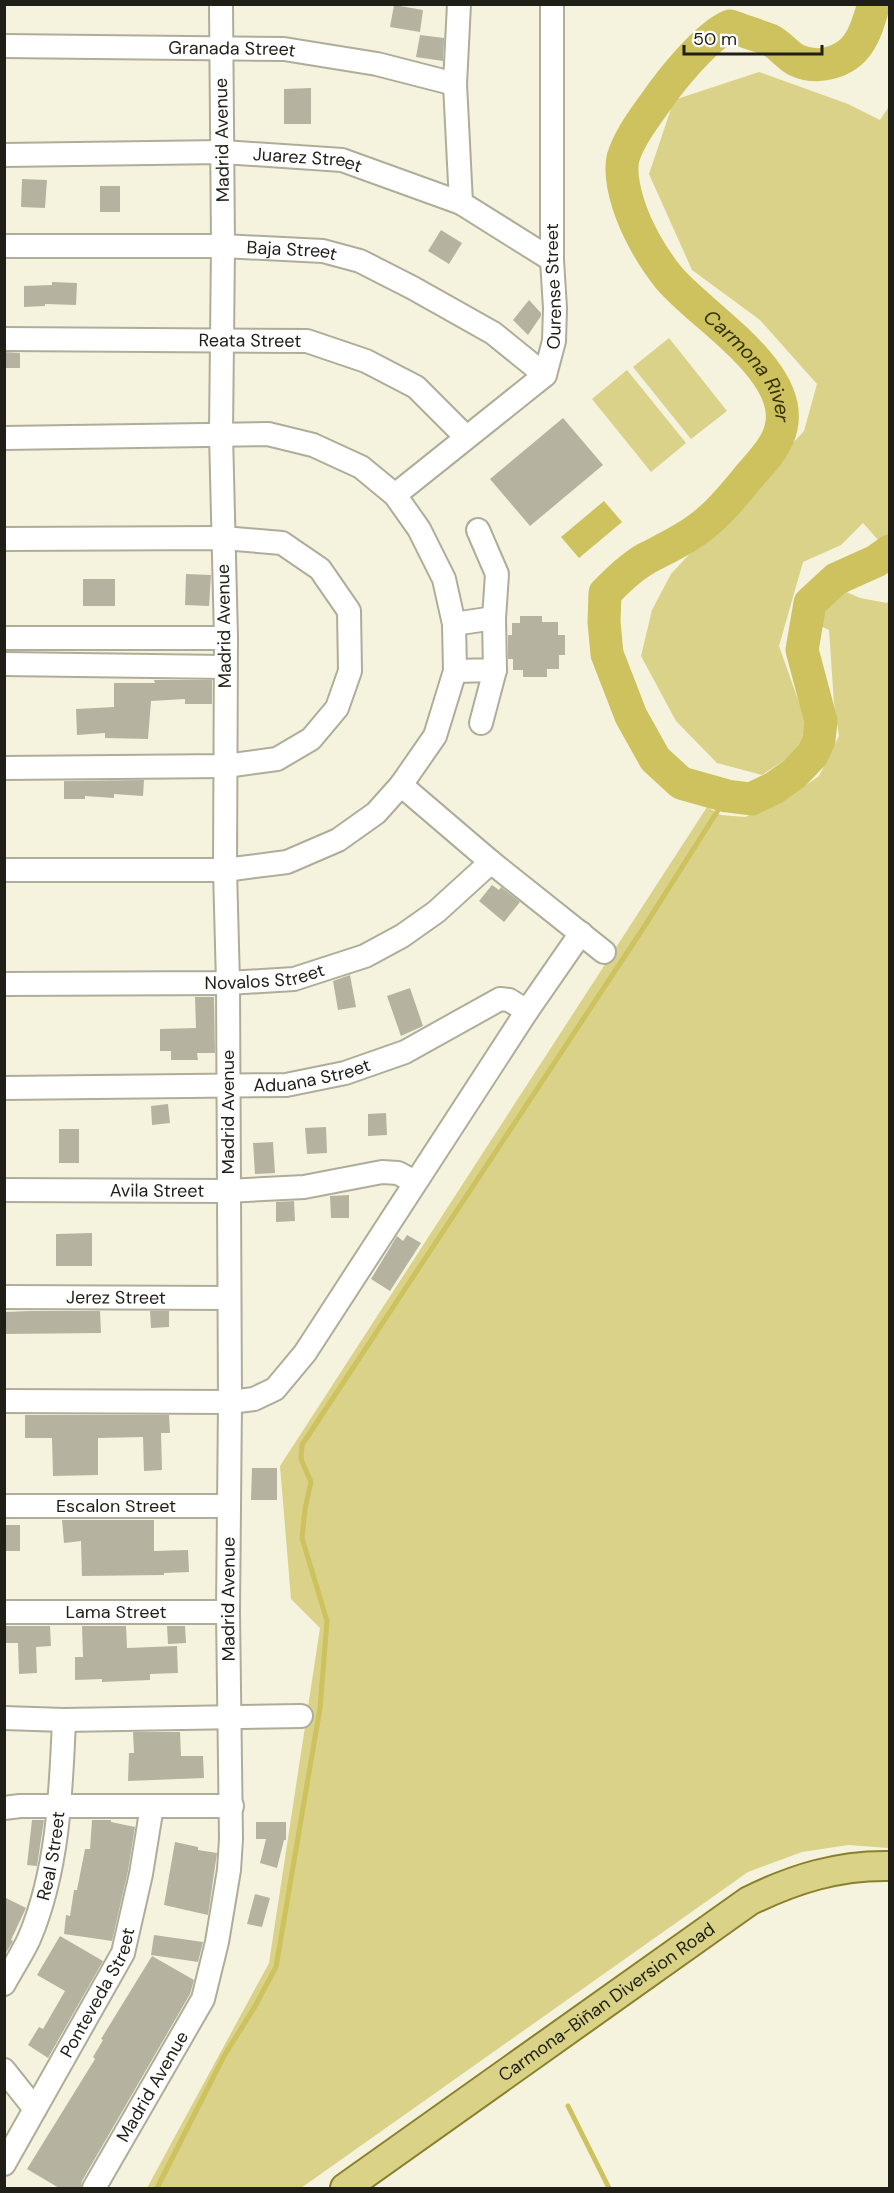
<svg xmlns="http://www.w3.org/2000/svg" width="894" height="2193" font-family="'DM Sans',sans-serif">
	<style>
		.green { fill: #d9d288 }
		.water { fill: #cdc25e }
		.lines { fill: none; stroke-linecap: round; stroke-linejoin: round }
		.stream { stroke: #cdc25e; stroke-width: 5 }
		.river { stroke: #cdc25e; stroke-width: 33 }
		.building { fill: #b5b39f }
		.minor-casing { stroke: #afad99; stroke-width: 26 }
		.major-casing { stroke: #89802b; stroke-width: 32 }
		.minor { stroke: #fff; stroke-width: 22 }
		.major { stroke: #dad286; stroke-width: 28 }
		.labels { text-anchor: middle; stroke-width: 4.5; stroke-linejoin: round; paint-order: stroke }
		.street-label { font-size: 18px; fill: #1f1e17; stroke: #fff }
		.water-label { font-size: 20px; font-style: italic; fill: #383307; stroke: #fff }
	</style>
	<rect width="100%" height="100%" fill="#f5f3de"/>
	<!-- green -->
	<path class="green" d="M759,72L848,104L880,120L890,105L889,536L880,542L863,523L841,545L803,562L779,646L807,725L795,753L762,775L717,763L676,721L641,656L652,610L671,574L804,431L817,384L760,320L692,270L649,174L674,100Z
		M669,338L727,411L691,439L633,367Z
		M627,370L686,443L651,472L592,399Z
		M844,591L860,598L887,603L889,600V1848L848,1845L802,1852L748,1872L301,2188H147L269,1963L320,1628L291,1599L280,1466L707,807L721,815L745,817L785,800L819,776L839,736L834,703L829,630L818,625L820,616Z"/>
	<!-- water -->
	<path class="water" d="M604,501L622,522L579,558L561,537Z"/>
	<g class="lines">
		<!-- stream -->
		<path class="stream" d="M568,2106L609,2188
			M157,2188L224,2056L254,2008L276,1967L320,1708L327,1621L302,1538L305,1509L311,1482L301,1459L302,1445L646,924L727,796"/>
		<!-- river -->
		<path class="river" id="s1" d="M874,4C870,17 866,33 858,44C845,63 817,70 796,60C787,55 780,45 770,40C757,35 743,31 730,26C706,36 670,81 655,103C643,120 629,138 623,158C620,172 624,190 628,203C636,229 652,257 669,278C702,317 795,371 781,428C777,446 763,460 751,474C735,493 719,514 698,529C682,541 664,549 647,558C631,567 618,580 605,593L604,622L607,654L631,716L655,759L681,783L727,796L751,799L774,788L795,773L812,755L819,740L821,721L802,650L810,603L836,579L876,561L890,551"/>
	</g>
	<!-- building -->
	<path class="building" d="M394,5L423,10L420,32L390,27Z
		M420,35L444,38L443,61L416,57Z
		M311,88V124H284V89Z
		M22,179L47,180L45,208L21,207Z
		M100,186H120V212H100Z
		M441,230L462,243L449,264L428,251Z
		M52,282L77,283L76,305L45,304V306L24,307V286L52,285Z
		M529,300L541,313V316L528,335L513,320Z
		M4,352L20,353V368H4Z
		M563,418L603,465L530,526L490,479Z
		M186,574L211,575L209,606L185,605Z
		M83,579H115V606H83Z
		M520,616H542V622H558V635H565V655H559V669H547V677H523V670H513V659H508V635H512V623H520Z
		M154,680H212V704H185V699L151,701L148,739L105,738V733L77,735L76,709L114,707V683H155Z
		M144,780L143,796L114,794V798L85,796V799H64V781Z
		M492,885L499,890L501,887L520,902L504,922L479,901Z
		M350,975L356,1007L338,1010L333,981Z
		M410,988L423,1026L401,1036L387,996Z
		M195,997H214L215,1053H197L198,1060H171V1051H160V1029L196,1028Z
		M168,1104L170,1123L152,1125L151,1106Z
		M386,1113L387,1135L368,1136V1114Z
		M326,1127L327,1153L307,1154L305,1128Z
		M59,1129H79V1163H59Z
		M273,1142L275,1173L255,1174L253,1143Z
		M349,1195V1218H331L330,1196Z
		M294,1201L295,1221L276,1222V1202Z
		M92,1233V1266H56V1234Z
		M407,1235L421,1243L390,1291L371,1279L397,1236L403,1241Z
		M31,1311H100L101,1333L4,1334V1312Z
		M150,1311H169V1327L151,1328Z
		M25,1415H169L170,1433H161L162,1470L144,1471L143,1437L98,1438V1475L53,1476L52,1438H25Z
		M252,1468H277V1500H251Z
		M62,1520H154V1551L188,1550L189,1572L164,1573V1575L82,1576L81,1541L64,1543Z
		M4,1525H20V1551H4Z
		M4,1626H50L51,1646L36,1647L37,1673L19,1674L18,1643H4Z
		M82,1626H126L127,1648L177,1646L178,1673L150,1674V1680L102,1682V1679L75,1680V1657H83Z
		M167,1626H185L186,1643L168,1644Z
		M133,1732H180L181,1756H203L204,1778L128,1781L129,1753H134Z
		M32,1820H44L37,1866L27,1865Z
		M92,1820H111V1822L135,1827L128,1871L112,1941L64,1934L66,1915L70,1916L74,1890H77L85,1849H90Z
		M256,1822H286V1840H284L277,1868L260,1863L266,1839H256Z
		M175,1842L198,1847V1850L217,1853L208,1915L164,1905Z
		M255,1894L270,1898L262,1927L247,1924Z
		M4,1897L26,1908L11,1940L13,1941L4,1956Z
		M154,1935L203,1942L198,1962L151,1955Z
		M60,1936L103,1961L48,2058L28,2045L39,2027L43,2029L65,1991L37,1975Z
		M152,1956L194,1980L190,1994L82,2181L81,2188H59L27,2169L95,2059L93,2057L103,2040L101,2039Z"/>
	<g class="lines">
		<defs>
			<g id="minor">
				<path d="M459,4L455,84L461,203"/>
				<path id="s2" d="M4,46L284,49L377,64L455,84"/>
				<path id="s3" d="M4,155L223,152L342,160L461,203L552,260"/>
				<path id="s4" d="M4,246H223L323,251L360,261L413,288L493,333L545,375"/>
				<path id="s5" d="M4,339L307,341L366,361L416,387L466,437"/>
				<path d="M4,438L268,434L313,445L361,467L395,495L419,529L444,579L454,624L455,671L435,736L401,785L376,813L338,840L287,862L225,870H4"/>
				<path id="s6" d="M395,495L545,375L554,341L555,308L552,260V4"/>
				<path d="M478,530L497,574L494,618"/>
				<path d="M4,539L223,538L282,543L320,569L349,611L350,671L337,708L311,739L277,759L226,766L4,768"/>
				<path d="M454,624L494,618L495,670L455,671"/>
				<path d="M4,638H226"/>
				<path d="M4,664L225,667"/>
				<path d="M481,723L495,670"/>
				<path d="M401,785L491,862L604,952"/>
				<path id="s7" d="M4,984L228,983L294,979L365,956L402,936L436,912L491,862"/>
				<path id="s8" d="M4,1088L286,1085L345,1073L405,1052L500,999L509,1000L527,1011"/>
				<path id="s9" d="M4,1190L227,1191L304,1187L382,1172L398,1173L415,1182"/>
				<path id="s10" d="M4,1297L229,1298"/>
				<path d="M4,1401L230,1402L254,1399L275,1389L305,1353L527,1011L581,933"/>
				<path id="s11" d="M4,1506H229"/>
				<path id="s12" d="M4,1612H228"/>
				<path d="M4,1718L64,1720L301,1716"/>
				<path d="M4,1808L20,1806H232"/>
				<path id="s13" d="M4,1984C12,1969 22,1954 29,1939C58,1871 61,1793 64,1720"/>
				<path d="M4,2070L35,2109"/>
				<path id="s14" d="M4,2164L123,1953L141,1874L152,1806"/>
				<path id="s15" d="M94,2188L203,1999L217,1942L229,1870L231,1839L228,1612L230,1402L228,983L225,870L226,638L221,434L223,246L221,4"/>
			</g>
			<g id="major">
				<path id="s16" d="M345,2188L749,1901C794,1879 838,1865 890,1866"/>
			</g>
		</defs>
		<!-- minor casing -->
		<use href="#minor" class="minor-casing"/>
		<!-- major casing -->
		<use href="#major" class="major-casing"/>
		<!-- minor -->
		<use href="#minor" class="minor"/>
		<!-- major -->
		<use href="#major" class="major"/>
	</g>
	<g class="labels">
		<!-- street labels -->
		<g class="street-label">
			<text dy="6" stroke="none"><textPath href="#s2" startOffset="228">Granada Street</textPath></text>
			<text transform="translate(222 140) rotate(-91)" y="6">Madrid Avenue</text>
			<text dy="6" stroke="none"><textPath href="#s3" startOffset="304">Juarez Street</textPath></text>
			<text dy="6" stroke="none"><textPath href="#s4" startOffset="288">Baja Street</textPath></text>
			<text dy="6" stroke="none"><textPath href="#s6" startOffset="282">Ourense Street</textPath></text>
			<text dy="6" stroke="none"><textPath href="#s5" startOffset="246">Reata Street</textPath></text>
			<text transform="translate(224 626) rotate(-91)" y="6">Madrid Avenue</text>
			<text dy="6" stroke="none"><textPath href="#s7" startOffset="261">Novalos Street</textPath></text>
			<text dy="6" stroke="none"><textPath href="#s8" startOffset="309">Aduana Street</textPath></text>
			<text transform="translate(228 1112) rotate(-90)" y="6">Madrid Avenue</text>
			<text dy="6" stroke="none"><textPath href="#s9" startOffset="153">Avila Street</textPath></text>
			<text dy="6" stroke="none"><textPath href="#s10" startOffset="112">Jerez Street</textPath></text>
			<text dy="6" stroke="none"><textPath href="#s11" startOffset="112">Escalon Street</textPath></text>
			<text dy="6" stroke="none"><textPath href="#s15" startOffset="621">Madrid Avenue</textPath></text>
			<text dy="6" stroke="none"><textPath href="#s12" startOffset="112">Lama Street</textPath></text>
			<text dy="6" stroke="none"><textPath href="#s13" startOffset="138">Real Street</textPath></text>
			<text dy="6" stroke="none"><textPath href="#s14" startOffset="196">Ponteveda Street</textPath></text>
			<text dy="6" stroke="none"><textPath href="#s16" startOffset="321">Carmona-Biñan Diversion Road</textPath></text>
			<text dy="6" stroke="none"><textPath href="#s15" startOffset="117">Madrid Avenue</textPath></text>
		</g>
		<!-- water labels -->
		<g class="water-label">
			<text dy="7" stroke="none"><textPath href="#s1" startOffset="612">Carmona River</textPath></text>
		</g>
	</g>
	<!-- border -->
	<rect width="894" height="2193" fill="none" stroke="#1f1e17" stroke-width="12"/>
	<!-- scale -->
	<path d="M684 45v9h138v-9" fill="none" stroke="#1f1e17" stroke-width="3"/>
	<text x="693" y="45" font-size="18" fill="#1f1e17" stroke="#ffffff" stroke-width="4.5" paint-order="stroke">50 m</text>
</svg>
